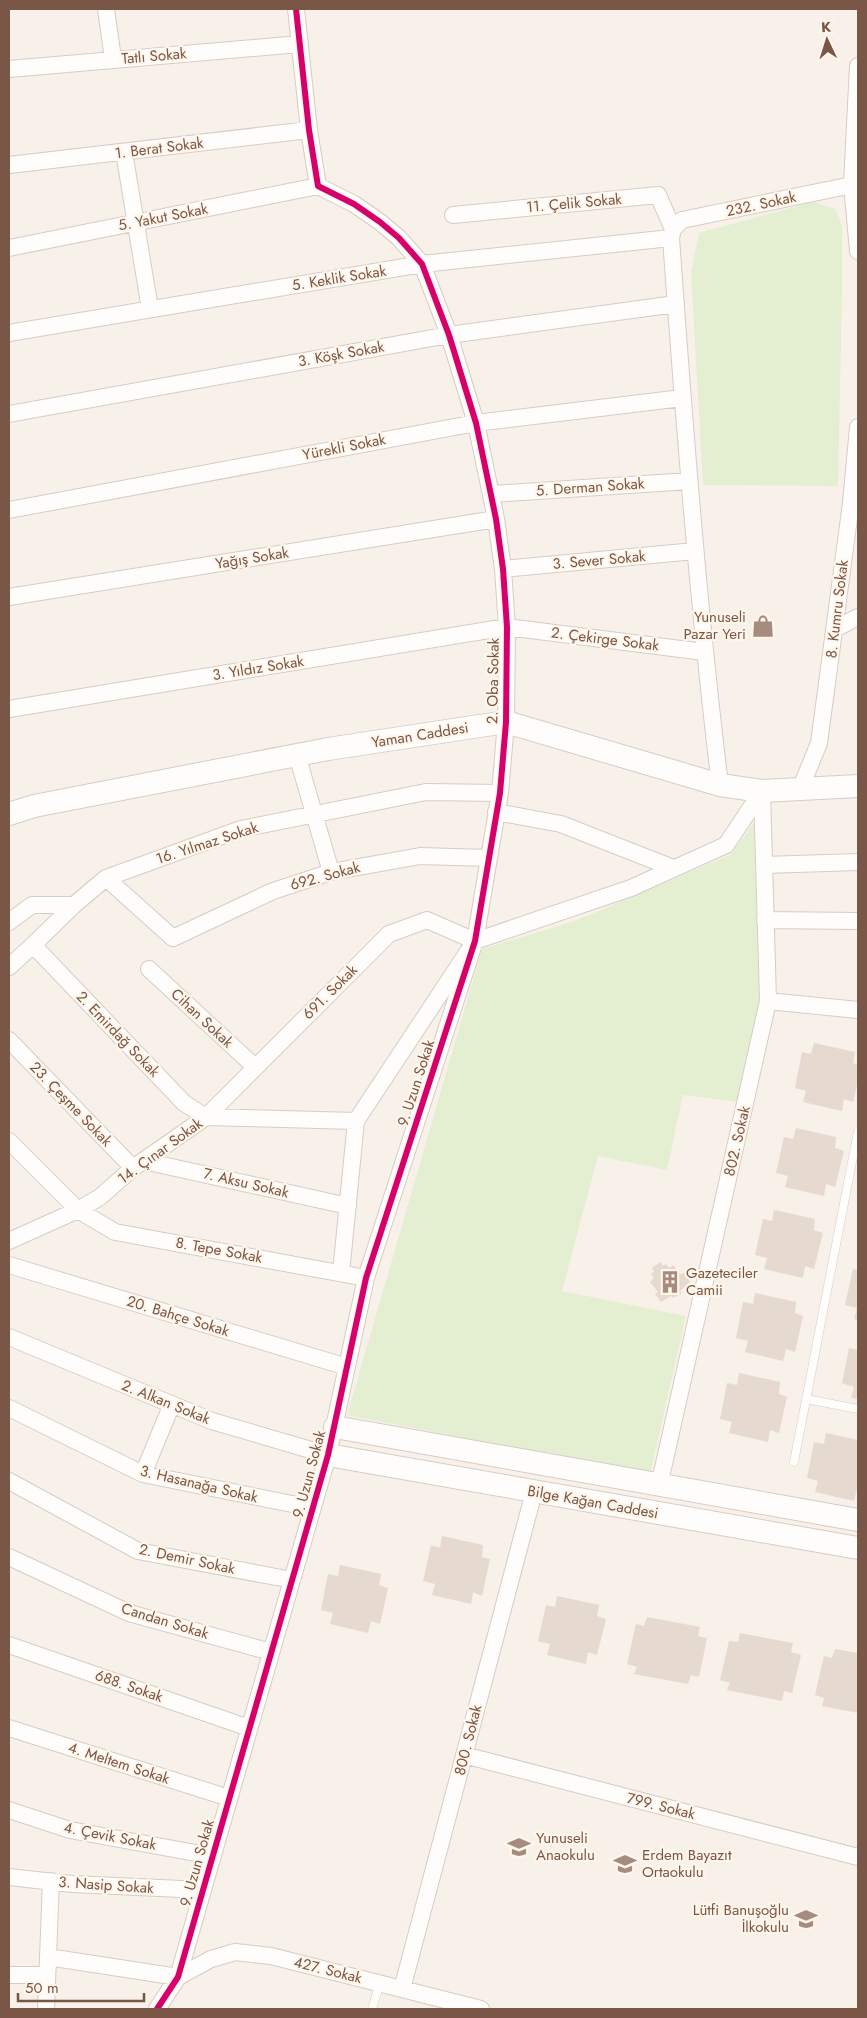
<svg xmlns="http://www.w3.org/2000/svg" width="867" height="2018" font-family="Jost,sans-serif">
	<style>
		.green { fill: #e4efd2 }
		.building { fill: #e5d9d0 }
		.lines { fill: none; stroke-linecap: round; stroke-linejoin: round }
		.lane-casing { stroke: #d6ccc6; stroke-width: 9 }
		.street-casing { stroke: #d6ccc6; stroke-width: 18 }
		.secondary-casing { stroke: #d7ccc6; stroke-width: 24 }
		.lane { stroke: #fefdfc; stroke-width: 8 }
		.street { stroke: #fefdfc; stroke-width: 16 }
		.secondary { stroke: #fefdfc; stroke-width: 22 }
		.cycleway-casing { stroke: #fff6eb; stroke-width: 9 }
		.cycleway { stroke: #d6006c; stroke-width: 6 }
		.labels { text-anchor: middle; stroke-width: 4.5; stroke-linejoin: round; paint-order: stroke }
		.street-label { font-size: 15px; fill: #795646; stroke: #fff6eb }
		.poi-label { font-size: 15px; fill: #795646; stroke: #fff6eb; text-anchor: start }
	</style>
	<rect width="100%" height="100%" fill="#f8f1e9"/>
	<!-- green -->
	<path class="green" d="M812,202L836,209L842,227V291L838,486L703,485L691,273L699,233Z
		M754,823L759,1000L738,1102L683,1095L667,1170L598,1156L562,1291L686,1316L650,1474L347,1415L482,949L575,921L730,855Z"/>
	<!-- building -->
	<path class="building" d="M814,1043L855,1052L853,1063L858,1065V1081L853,1102L844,1099L842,1111L803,1102L806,1091L795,1088L802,1052L811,1054Z
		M796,1128L836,1137L835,1148L844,1151L835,1187L826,1184L824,1196L785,1187L788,1176L776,1173L784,1137L793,1139Z
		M774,1210L815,1219L814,1230L823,1233L814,1269L805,1266L803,1278L764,1269L767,1258L755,1255L763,1219L772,1221Z
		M660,1262L663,1266L666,1264L669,1268L673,1265L681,1274L684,1273L690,1282L680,1291L682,1293L673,1298L671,1296L661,1302L655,1294L658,1292L650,1282L654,1278L651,1274L654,1272L652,1268Z
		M853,1269L858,1270V1320L854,1319L857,1308L845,1305Z
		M755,1293L796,1302L795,1313L803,1316L795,1352L786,1349L783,1361L745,1352L748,1341L736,1338L743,1302L753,1304Z
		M849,1348L858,1350V1399L851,1398L854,1387L842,1383Z
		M739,1373L780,1382L779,1394L787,1397L779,1433L770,1430L768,1442L729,1433L732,1422L720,1419L727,1383L737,1385Z
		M826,1433L858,1440V1490L857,1489L854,1501L815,1492L818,1481L807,1478L814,1442L824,1444Z
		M442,1536L483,1545L482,1557L490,1559L482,1596L473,1592L471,1604L432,1595L435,1584L423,1581L431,1545L440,1548Z
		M340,1565L381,1574L379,1585L388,1588L380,1624L371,1621L368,1633L330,1624L333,1613L321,1610L328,1574L338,1576Z
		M557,1596L599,1605L597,1616L606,1619L597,1655L588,1652L586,1664L547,1655L550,1644L538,1641L546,1605L555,1607Z
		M647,1617L700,1627L698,1636L707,1638L699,1677L691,1675L688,1684L634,1674L637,1667L627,1664L636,1624L644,1626Z
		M740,1633L793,1643L791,1652L801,1655L792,1693L784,1691L782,1701L727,1690L730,1683L720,1680L729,1641L738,1642Z
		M835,1649L858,1653V1713L822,1706L824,1698L815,1695L824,1656L832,1658Z"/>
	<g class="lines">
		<defs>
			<path id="lane" d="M806,1399L858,1409
				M794,1462L858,1131
				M372,2009L380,1983"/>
			<path id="street" d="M106,9L113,59
				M858,66L852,185L858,251
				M9,69L300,44
				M124,152L150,309
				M9,165L309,130
				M453,215L658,195L673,229
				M673,229L671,238C684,421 698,604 720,785
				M673,229L682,220L852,185L858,182
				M9,248L318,186
				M9,333L422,264L671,238
				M9,414L449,335L676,304
				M492,494L689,481
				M9,510L476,423L682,398
				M503,569L695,551
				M9,597L496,519
				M835,629L858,617
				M9,709L507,627L704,652
				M297,755L331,872
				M801,787L819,743L851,503L858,427
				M496,812L561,824L673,868
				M764,865L858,862
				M106,878L173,938L273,891L331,872L420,856L488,858
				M765,920L858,921
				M9,922L32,905H74
				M33,945L184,1103L206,1117L389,934L427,920L475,941
				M9,967L33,945L74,905L106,878L241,829L426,792L500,793
				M149,969L255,1067
				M768,1001L858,1010
				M9,1040L133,1168
				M9,1141L78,1210L115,1232L366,1278
				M144,1161L348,1206
				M9,1241L78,1210L100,1197L133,1168L206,1117L356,1121
				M9,1265L347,1367
				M341,1273L356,1121L475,941L631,888L726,845L762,791
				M9,1337L212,1421L328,1455
				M9,1408L143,1474L312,1508
				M143,1474L172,1404
				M9,1481L138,1551L292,1580
				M659,1486L768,1001L762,791
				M9,1557L129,1613L271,1652
				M9,1645L249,1728
				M9,1728L229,1798
				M464,1755L858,1857
				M9,1810L70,1830L212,1856
				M9,1877L72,1884L203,1890
				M48,1957L178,1977L211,1959L235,1952L271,1956L481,2009
				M9,1975H47
				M402,1989L534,1492
				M46,2009L51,1881
				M157,2009L178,1977L328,1455L366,1278L475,941L500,793L506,722L507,627L503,569L496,519L476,423L449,335L422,264L399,238L380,222L354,204L318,186L309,130L296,9"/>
			<path id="secondary" d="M9,814L34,806L328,749L506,722L720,785L762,791L858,786
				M335,1427L858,1520
				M328,1455L858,1548"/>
		</defs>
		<!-- lane casing -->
		<use href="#lane" class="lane-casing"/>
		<!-- street casing -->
		<use href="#street" class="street-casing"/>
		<!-- secondary casing -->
		<use href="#secondary" class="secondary-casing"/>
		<!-- lane -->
		<use href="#lane" class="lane"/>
		<!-- street -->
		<use href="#street" class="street"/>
		<!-- secondary -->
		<use href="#secondary" class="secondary"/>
		<defs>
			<path id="cycleway" d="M157,2009L178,1977L328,1455L366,1278L475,941L500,793L506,722L507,627L503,569L496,519L476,423L449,335L422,264L399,238L380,222L354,204L318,186L309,130L296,9"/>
		</defs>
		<!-- cycleway casing -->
		<use href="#cycleway" class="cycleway-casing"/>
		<!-- cycleway -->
		<use href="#cycleway" class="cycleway"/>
	</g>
	<!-- icons -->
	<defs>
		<symbol id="shop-bare" viewBox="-9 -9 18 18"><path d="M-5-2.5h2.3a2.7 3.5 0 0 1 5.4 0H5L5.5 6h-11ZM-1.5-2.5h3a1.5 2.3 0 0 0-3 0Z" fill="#a58c7f" stroke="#fff6eb" stroke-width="2.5" paint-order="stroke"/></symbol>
		<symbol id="building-bare" viewBox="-9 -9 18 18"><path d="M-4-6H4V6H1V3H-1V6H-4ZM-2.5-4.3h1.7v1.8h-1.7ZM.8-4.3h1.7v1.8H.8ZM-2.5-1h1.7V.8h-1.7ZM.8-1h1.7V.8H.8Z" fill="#a58c7f" stroke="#fff6eb" stroke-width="2.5" paint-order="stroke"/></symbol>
		<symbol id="school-bare" viewBox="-9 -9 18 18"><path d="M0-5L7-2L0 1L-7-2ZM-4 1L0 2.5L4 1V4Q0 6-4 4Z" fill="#a58c7f" stroke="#fff6eb" stroke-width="2.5" paint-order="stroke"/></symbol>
	</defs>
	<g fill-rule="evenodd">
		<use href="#shop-bare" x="747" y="610" width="32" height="32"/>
		<use href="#building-bare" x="654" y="1266" width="32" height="32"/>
		<use href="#school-bare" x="503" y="1831" width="32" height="32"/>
		<use href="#school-bare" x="609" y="1848" width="32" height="32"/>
		<use href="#school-bare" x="790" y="1903" width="32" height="32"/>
	</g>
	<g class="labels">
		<!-- street labels -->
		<g class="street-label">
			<text transform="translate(154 56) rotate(-5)" y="5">Tatlı Sokak</text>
			<text transform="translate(159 148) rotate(-7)" y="5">1. Berat Sokak</text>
			<text transform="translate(574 203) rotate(-5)" y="5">11. Çelik Sokak</text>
			<text transform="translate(761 204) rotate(-12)" y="5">232. Sokak</text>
			<text transform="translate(163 217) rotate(-11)" y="5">5. Yakut Sokak</text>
			<text transform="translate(339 278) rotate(-9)" y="5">5. Keklik Sokak</text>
			<text transform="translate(341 354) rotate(-10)" y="5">3. Köşk Sokak</text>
			<text transform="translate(344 447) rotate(-11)" y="5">Yürekli Sokak</text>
			<text transform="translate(590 487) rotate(-4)" y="5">5. Derman Sokak</text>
			<text transform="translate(252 558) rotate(-9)" y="5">Yağış Sokak</text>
			<text transform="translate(599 560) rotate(-5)" y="5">3. Sever Sokak</text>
			<text transform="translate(837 609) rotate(-83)" y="5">8. Kumru Sokak</text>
			<text transform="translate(605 639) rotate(7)" y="5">2. Çekirge Sokak</text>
			<text transform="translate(258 668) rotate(-9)" y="5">3. Yıldız Sokak</text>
			<text transform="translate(493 681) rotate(-89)" y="5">2. Oba Sokak</text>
			<text transform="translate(420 735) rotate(-9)" y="5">Yaman Caddesi</text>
			<text transform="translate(207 843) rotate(-18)" y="5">16. Yılmaz Sokak</text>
			<text transform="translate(325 876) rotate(-15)" y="5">692. Sokak</text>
			<text transform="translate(330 992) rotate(-45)" y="5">691. Sokak</text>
			<text transform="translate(202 1018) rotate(43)" y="5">Cihan Sokak</text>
			<text transform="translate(118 1034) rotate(46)" y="5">2. Emirdağ Sokak</text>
			<text transform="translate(416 1083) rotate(-72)" y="5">9. Uzun Sokak</text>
			<text transform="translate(71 1104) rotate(46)" y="5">23. Çeşme Sokak</text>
			<text transform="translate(737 1141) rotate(-77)" y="5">802. Sokak</text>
			<text transform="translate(160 1151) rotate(-36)" y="5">14. Çınar Sokak</text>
			<text transform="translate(246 1183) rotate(13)" y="5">7. Aksu Sokak</text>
			<text transform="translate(219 1250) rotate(10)" y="5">8. Tepe Sokak</text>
			<text transform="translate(178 1316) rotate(17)" y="5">20. Bahçe Sokak</text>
			<text transform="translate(166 1402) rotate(22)" y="5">2. Alkan Sokak</text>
			<text transform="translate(309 1474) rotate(-75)" y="5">9. Uzun Sokak</text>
			<text transform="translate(199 1484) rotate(13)" y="5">3. Hasanağa Sokak</text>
			<text transform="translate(593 1502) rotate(10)" y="5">Bilge Kağan Caddesi</text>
			<text transform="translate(187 1559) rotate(12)" y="5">2. Demir Sokak</text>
			<text transform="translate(165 1621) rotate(17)" y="5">Candan Sokak</text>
			<text transform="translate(129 1686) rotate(19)" y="5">688. Sokak</text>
			<text transform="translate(468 1740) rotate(-76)" y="5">800. Sokak</text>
			<text transform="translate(119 1763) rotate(18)" y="5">4. Meltem Sokak</text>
			<text transform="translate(661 1806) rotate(14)" y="5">799. Sokak</text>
			<text transform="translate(110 1836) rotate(11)" y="5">4. Çevik Sokak</text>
			<text transform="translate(197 1863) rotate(-74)" y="5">9. Uzun Sokak</text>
			<text transform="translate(106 1885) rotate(4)" y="5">3. Nasip Sokak</text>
			<text transform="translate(328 1970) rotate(14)" y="5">427. Sokak</text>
		</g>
		<!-- poi labels -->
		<g class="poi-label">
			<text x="746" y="622" text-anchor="end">Yunuseli<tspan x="746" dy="17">Pazar Yeri</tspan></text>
			<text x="686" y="1278">Gazeteciler<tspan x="686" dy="17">Camii</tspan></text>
			<text x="536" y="1843">Yunuseli<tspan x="536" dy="17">Anaokulu</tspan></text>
			<text x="642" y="1860">Erdem Bayazıt<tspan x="642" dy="17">Ortaokulu</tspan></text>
			<text x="789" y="1915" text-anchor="end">Lütfi Banuşoğlu<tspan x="789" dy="17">İlkokulu</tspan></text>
		</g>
	</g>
	<!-- border -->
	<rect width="867" height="2018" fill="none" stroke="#795646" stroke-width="20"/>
	<!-- north arrow -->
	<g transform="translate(827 40) rotate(356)" stroke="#fff6eb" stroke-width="4" paint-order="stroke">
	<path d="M0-4L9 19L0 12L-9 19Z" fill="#795646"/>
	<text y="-8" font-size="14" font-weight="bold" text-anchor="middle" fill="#795646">K</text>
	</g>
	<!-- scale -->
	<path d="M18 1993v8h126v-8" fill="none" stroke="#795646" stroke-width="2.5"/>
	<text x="25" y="1993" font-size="15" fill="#795646" stroke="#fff6eb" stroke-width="4" paint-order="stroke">50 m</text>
</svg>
